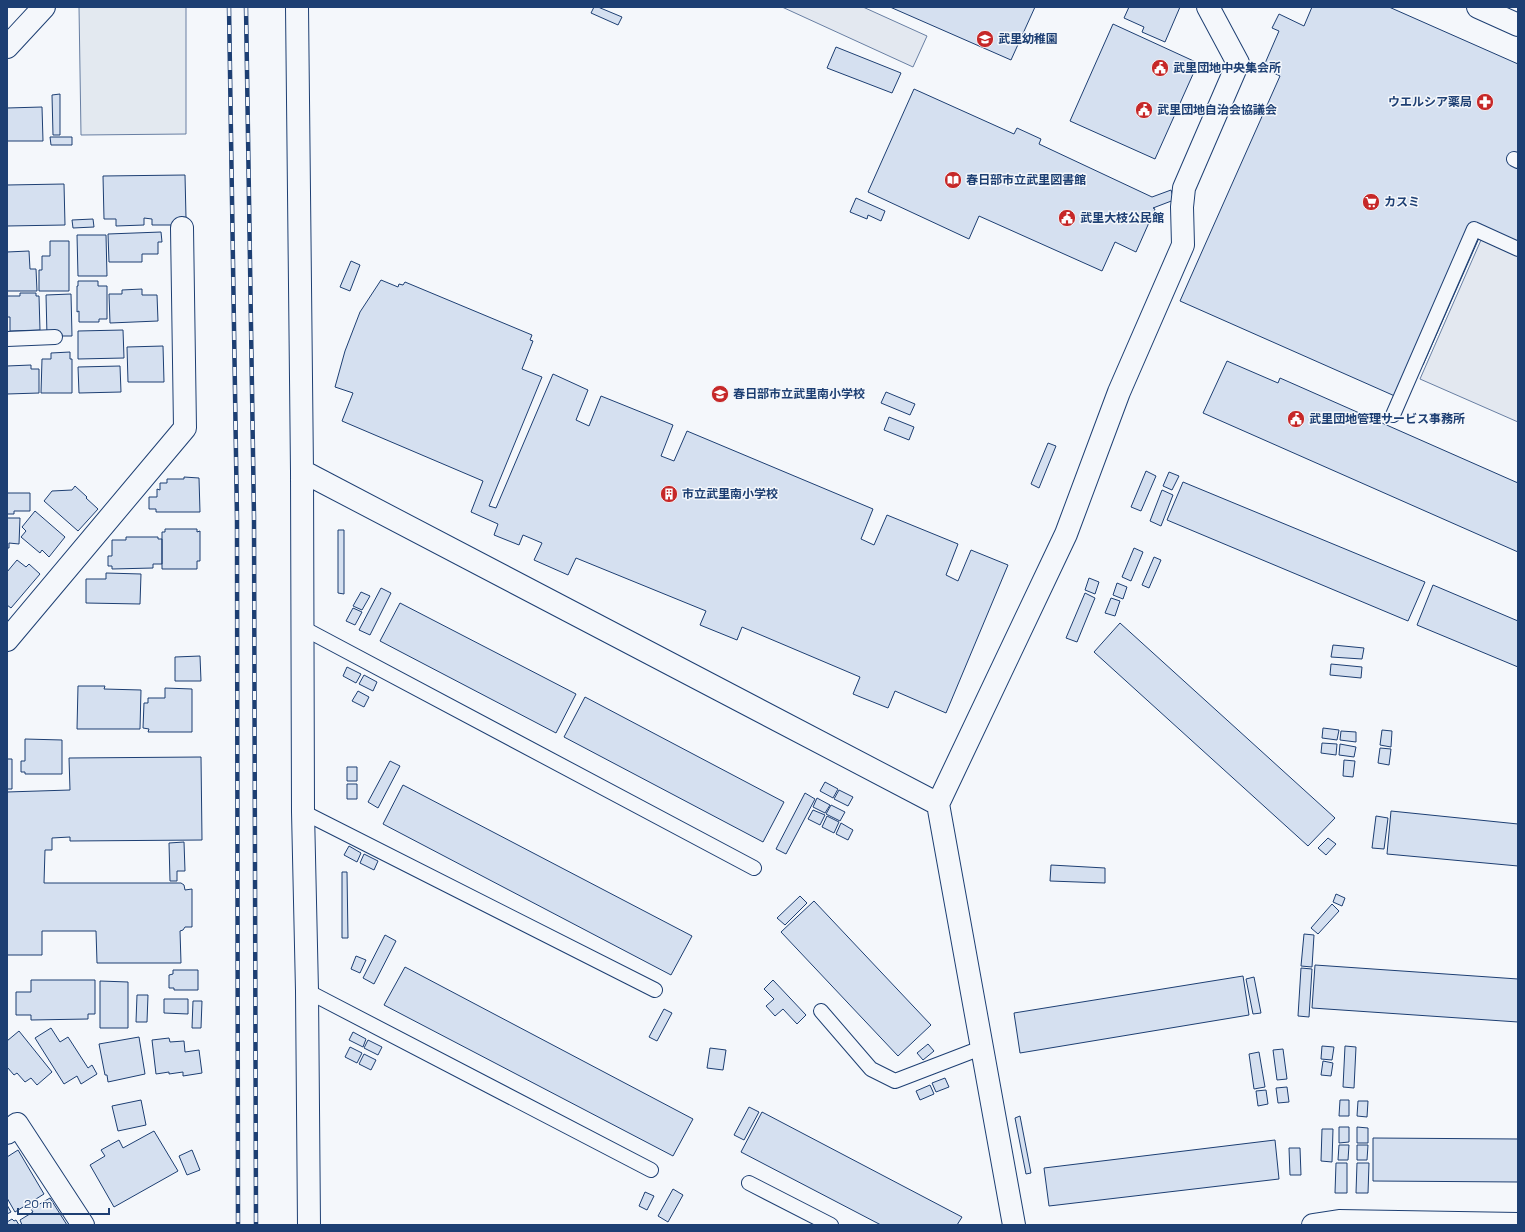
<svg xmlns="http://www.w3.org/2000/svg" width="1525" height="1232" font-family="'Space Grotesk','Noto Sans JP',sans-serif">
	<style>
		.green { fill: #e3e9f0; stroke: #687fa3 }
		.parking { fill: #e3e8f0; stroke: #687fa3 }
		.building { fill: #d5e0f0; stroke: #1d3f73 }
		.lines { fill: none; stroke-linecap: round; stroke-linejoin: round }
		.lane-casing { stroke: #1d3f73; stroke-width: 16 }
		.street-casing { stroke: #1d3f73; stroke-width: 24 }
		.lane { stroke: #f4f7fb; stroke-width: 14 }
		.street { stroke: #f4f7fb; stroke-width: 22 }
		.rail-casing { stroke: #1d3f73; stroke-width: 4.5 }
		.rail { stroke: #f4f7fb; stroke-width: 3; stroke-dasharray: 9; stroke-linecap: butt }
		.labels { text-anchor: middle; stroke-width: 3; stroke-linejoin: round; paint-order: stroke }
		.poi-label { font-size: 12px; font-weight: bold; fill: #1d3f73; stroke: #f4f7fb; text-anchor: start }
	</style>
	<rect width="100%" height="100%" fill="#f4f7fb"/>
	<!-- green -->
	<path class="green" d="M79,7H186V134L81,135Z"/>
	<!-- parking -->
	<path class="parking" d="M782,7H863L927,36L913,67Z
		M1481,240L1518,256V422L1420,379Z"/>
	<!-- building -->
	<path class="building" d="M594,7H598L622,17L618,25L591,13Z
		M890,7H1035L1011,60Z
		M1129,7H1180L1165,42L1142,32L1144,27L1124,18Z
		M1312,7H1389L1518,64V151L1513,164L1518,166V256L1479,238L1423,365L1413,360L1397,397L1180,301L1280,76L1263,68L1279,31L1272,28L1279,14L1304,26Z
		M1113,24L1198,63L1155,159L1070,121Z
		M836,47L901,73L892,93L827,68Z
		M914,89L1014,134L1017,128L1041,139L1039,144L1152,197L1171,190L1174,200L1153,208L1155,209L1136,252L1115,242L1102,271L979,216L969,239L868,192Z
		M60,94V135H53L52,95Z
		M42,107L43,141H7V108Z
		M50,137H72V145H51Z
		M185,175L186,218H177L178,225H152V219L144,218V225L116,226V219H104L103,176Z
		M64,184L65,225L7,226V185Z
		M856,198L885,211L881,221L868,215L867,219L850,212Z
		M93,219L94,227L73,228L72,220Z
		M161,232L162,242H158V254H142V262H109L108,234Z
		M77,235H106L107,276H78Z
		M50,241H69V291H39V270H42V256H50Z
		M29,251L30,269H36L37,291H7V252Z
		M351,261L360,265L350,291L340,287Z
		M381,280L398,287L399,284L403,285L405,282L532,335L530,340L533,341L522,369L542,377L489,506L496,508L553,374L588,390L576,420L589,426L601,396L673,425L661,456L674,461L687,431L873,509L861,539L874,545L887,515L958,544L946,575L958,581L971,550L1008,565L946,713L895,691L888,708L853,694L860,677L742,627L737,640L700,625L706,611L576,558L568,575L534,560L542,543L523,535L519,545L494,535L498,524L471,512L483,481L342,421L353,393L335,387L345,351L360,312Z
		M78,281H98V286H107V319H99V322H79V311L77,312V286H78Z
		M142,289V295H157L158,321L110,323L109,294H122V290Z
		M20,293H36V296H39L40,330L10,331V317H7V296H20Z
		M71,294L72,336H47L46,295Z
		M123,330L124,358L78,359V331Z
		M163,346L164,382H128L127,347Z
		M70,352V359H72V393H41L42,359H51V353Z
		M1227,361L1278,383L1280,378L1518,483V552L1203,413Z
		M31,365V369H39V393L7,394V366Z
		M120,366L121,392L79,393L78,367Z
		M886,392L915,404L910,415L881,403Z
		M889,417L914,427L909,440L884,430Z
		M1048,443L1056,446L1039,488L1031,484Z
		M1146,471L1156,476L1141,511L1131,507Z
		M1169,472L1179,476L1172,490L1163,486Z
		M184,477L199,478L200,512H156V509H149V497H157V489L160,490V483H167V479H184Z
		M1183,482L1425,582L1408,621L1167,520Z
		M75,486L87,497L86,498L98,509L78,531L44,501L52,491L72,490Z
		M1162,490L1173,495L1161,526L1150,521Z
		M7,493H30V511H14V514H7Z
		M35,511L65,537L49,557L42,550L40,553L21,537L26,531L22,527Z
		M7,518H20L19,544L9,543V548H7Z
		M165,529H197V532L200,531V561H197V569H162V532H165Z
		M338,530H344V594L338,593Z
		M126,537H158V539H162V564H153V568L112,569V566H108V556H112V540H126Z
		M1134,548L1143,552L1131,581L1122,577Z
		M1154,557L1161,560L1149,588L1142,585Z
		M17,560L26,567L29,564L40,574L11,608L7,605V572Z
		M106,573L141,574L140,604L86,603V579H106Z
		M1089,578L1099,582L1095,594L1085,590Z
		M1117,583L1127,587L1123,599L1113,595Z
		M1433,585L1518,621V667L1417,625Z
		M381,588L391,593L370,635L359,630Z
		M361,592L370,596L362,610L353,606Z
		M1085,593L1095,598L1077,642L1066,638Z
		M1111,598L1120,601L1115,616L1105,613Z
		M400,603L576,694L556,733L380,641Z
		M353,608L362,612L355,625L346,621Z
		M1120,623L1335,818L1308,846L1094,652Z
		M1333,645L1364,648L1362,659L1331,657Z
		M200,656L201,681H175V657Z
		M1331,664L1362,667L1361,678L1330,675Z
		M347,667L361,674L356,683L343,676Z
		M364,675L377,682L373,691L359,684Z
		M78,686H105L104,689L141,690L140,729H77Z
		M165,688L192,689V732H148L149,729L143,728L144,703H148V698H165Z
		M358,691L369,697L364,707L352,701Z
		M585,697L784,802L763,842L564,737Z
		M1323,728L1339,730L1337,740L1322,738Z
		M1382,730L1392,731L1391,747L1380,745Z
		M1341,731L1356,732V742L1340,740Z
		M25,739L62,740V774H25V772H21V761H25Z
		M1322,743L1337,744L1336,755L1321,753Z
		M1340,744L1356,747L1354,757L1339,755Z
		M1380,748L1391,749L1389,765L1378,763Z
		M201,757L202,840L70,841V837L52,838V850H45L44,883H181L184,885L185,890L192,889V927H185L183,930L180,931L181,963H97L96,931H42V955H7V792L70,790L69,758Z
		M7,759H12V789H7Z
		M1344,760L1355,761L1353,777L1343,776Z
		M390,761L400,766L378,808L368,802Z
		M347,767H357V781H347Z
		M825,782L838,789L833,798L820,791Z
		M347,784H357V799H347Z
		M403,785L692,936L671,975L383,824Z
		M839,790L853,797L848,806L834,799Z
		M805,793L815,799L786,854L776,849Z
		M817,798L830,805L825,813L813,807Z
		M831,805L845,812L840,821L826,814Z
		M813,810L825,815L820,825L808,819Z
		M1391,811L1518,824V866L1387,854Z
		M827,816L839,822L834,833L822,827Z
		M1376,816L1388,818L1384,849L1372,848Z
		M841,823L853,830L848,840L836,834Z
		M1328,838L1336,844L1326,855L1318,848Z
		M184,842L185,871H177V881H170L169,843Z
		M349,846L361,853L357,862L344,855Z
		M364,854L378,861L374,870L360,863Z
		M1051,865L1105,868V883L1050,881Z
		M342,872H347L348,938H342Z
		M1336,894L1345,898L1342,906L1333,902Z
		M800,896L807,903L785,925L777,918Z
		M814,901L931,1025L898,1056L781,932Z
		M1332,904L1339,911L1318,934L1311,928Z
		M1304,934L1314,935L1312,967L1301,966Z
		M385,935L396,941L374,984L363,978Z
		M356,956L366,960L360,973L351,969Z
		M1315,965L1518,979V1022L1312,1008Z
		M405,967L693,1119L673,1156L384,1005Z
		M1301,968L1312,969L1309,1017L1298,1016Z
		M173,970H198V990H174V988H169V975L173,974Z
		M1243,976L1249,1015L1020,1053L1014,1013Z
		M1254,977L1261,1013L1253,1014L1246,979Z
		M31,980H95V1014H88V1019L31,1020V1015H16V992H31Z
		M773,980L806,1015L797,1024L783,1009L775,1016L766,1006L774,999L764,989Z
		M100,981L128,982V1028H100Z
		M137,995H148L147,1022H136Z
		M164,999H188V1014L164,1013Z
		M193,1001H202L201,1028H192Z
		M664,1009L672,1013L657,1041L649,1037Z
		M51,1028L60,1042L68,1037L88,1068L92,1065L97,1074L81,1084L77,1076L64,1084L35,1038Z
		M19,1031L52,1072L37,1085L31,1078L25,1082L17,1073L14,1075L7,1067V1041Z
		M353,1032L366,1039L363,1047L349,1040Z
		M139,1037L145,1074L108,1082L107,1075H105L99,1044Z
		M169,1038L170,1042L184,1041L185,1052L199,1050L202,1073L183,1076V1072L169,1074V1072L156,1074L152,1040Z
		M368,1040L382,1047L378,1055L364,1048Z
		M928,1044L934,1051L923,1060L917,1053Z
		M1322,1046L1334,1047L1332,1060L1321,1059Z
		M1345,1046L1356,1047L1354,1088L1343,1087Z
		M350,1047L362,1053L357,1063L345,1057Z
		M710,1048L726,1050L723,1070L707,1068Z
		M1283,1049L1287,1079L1277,1080L1273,1050Z
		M1259,1052L1265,1087L1254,1089L1249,1054Z
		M364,1054L376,1060L371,1070L359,1064Z
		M1323,1061L1333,1063L1331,1076L1321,1075Z
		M945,1078L949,1087L936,1092L932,1083Z
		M930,1085L934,1094L920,1100L916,1091Z
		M1287,1087L1289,1102L1278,1103L1276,1088Z
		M1266,1090L1268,1104L1258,1106L1256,1091Z
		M141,1100L146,1125L118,1131L112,1106Z
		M1340,1100H1349V1116H1339Z
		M1358,1101H1368L1367,1117L1357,1116Z
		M749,1107L759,1112L744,1140L734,1135Z
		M762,1112L962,1217L957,1225H881L741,1152Z
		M1020,1116L1031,1173L1026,1174L1015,1118Z
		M1339,1127H1349V1142L1339,1143Z
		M1357,1127L1368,1128V1143H1357Z
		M1322,1129H1333L1332,1162L1321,1161Z
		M154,1131L178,1171L114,1207L90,1165L105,1156L101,1150L119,1140L123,1148Z
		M1373,1138L1518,1139V1182L1373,1181Z
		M1275,1140L1279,1179L1049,1206L1044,1168Z
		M1339,1145H1349L1348,1160H1338Z
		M1357,1145H1368L1367,1160H1357Z
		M1289,1148H1300L1301,1175H1290Z
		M18,1150L44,1194L15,1212L7,1198V1157Z
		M192,1150L200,1170L187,1175L179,1156Z
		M1336,1163H1347V1193H1335Z
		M1357,1163H1369L1368,1193H1356Z
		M673,1189L683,1195L668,1222L658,1216Z
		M645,1192L654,1196L647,1210L639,1206Z
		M50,1198L67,1225H22L20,1220L33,1212L31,1209Z
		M7,1205L11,1212L7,1214Z
		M12,1219L14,1221L16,1220L19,1225H7V1222Z"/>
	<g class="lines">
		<defs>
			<path id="lane" d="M1514,159L1518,161
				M7,339L55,337
				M1393,415L1474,229L1518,249
				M303,628L754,868
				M303,812L655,990
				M307,991L651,1170
				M821,1011L871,1069L895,1081L981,1048
				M749,1183L831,1225"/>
			<path id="street" d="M297,7L302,471L303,812L307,991L309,1225
				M1478,7L1518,25
				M7,47L44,7
				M302,471L938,804L1014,1225
				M7,640L185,428L182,228
				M938,804L1066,534L1119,392L1183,245L1182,207L1184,188L1238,63L1208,7
				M7,1133L17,1124L83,1225
				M1313,1225L1339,1221L1518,1224"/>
		</defs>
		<!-- lane casing -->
		<use href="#lane" class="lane-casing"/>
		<!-- street casing -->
		<use href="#street" class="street-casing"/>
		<!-- lane -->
		<use href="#lane" class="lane"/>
		<!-- street -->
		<use href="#street" class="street"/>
		<defs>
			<path id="rail" d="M229,7L237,519L238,1225
				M246,7L254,517L256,1225"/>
		</defs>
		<!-- rail casing -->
		<use href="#rail" class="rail-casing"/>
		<!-- rail -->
		<use href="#rail" class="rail"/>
	</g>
	<!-- icons -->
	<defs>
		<symbol id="school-disc" viewBox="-11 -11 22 22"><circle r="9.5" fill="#c62828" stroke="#f4f7fb"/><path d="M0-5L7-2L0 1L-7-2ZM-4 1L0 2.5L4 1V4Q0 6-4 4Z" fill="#fff"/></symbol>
		<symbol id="civic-disc" viewBox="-11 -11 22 22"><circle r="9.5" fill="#c62828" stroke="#f4f7fb"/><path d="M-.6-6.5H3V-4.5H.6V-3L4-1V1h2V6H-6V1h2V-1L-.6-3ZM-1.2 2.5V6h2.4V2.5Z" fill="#fff"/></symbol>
		<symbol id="pharmacy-disc" viewBox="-11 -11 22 22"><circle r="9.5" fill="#c62828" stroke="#f4f7fb"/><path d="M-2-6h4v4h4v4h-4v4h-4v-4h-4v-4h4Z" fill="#fff"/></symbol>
		<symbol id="library-disc" viewBox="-11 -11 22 22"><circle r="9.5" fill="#c62828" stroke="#f4f7fb"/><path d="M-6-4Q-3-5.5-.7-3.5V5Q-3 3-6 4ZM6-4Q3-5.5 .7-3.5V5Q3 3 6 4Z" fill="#fff"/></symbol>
		<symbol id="supermarket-disc" viewBox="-11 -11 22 22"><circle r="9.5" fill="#c62828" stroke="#f4f7fb"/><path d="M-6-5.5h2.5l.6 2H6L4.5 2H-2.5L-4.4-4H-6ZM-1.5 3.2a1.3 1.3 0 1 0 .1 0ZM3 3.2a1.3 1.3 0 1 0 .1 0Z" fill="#fff"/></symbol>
		<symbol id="building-disc" viewBox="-11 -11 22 22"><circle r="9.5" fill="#c62828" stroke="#f4f7fb"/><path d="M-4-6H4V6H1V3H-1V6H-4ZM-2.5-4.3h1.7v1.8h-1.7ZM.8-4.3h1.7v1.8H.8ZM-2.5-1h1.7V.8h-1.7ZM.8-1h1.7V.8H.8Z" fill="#fff"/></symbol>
	</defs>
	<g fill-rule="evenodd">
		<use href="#school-disc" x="975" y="29" width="20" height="20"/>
		<use href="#civic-disc" x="1150" y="58" width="20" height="20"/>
		<use href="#pharmacy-disc" x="1475" y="92" width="20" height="20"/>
		<use href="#civic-disc" x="1134" y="100" width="20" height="20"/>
		<use href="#library-disc" x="943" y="170" width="20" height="20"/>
		<use href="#supermarket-disc" x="1361" y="192" width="20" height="20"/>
		<use href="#civic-disc" x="1057" y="208" width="20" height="20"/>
		<use href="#school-disc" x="710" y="384" width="20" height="20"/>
		<use href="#civic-disc" x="1286" y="409" width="20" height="20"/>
		<use href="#building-disc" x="659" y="484" width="20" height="20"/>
	</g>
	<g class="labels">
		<!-- poi labels -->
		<g class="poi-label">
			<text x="998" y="43">武里幼稚園</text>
			<text x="1173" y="72">武里団地中央集会所</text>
			<text x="1472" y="106" text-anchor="end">ウエルシア薬局</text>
			<text x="1157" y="114">武里団地自治会協議会</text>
			<text x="966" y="184">春日部市立武里図書館</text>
			<text x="1384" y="206">カスミ</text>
			<text x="1080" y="222">武里大枝公民館</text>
			<text x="733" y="398">春日部市立武里南小学校</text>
			<text x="1309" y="423">武里団地管理サービス事務所</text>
			<text x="682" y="498">市立武里南小学校</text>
		</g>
	</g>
	<!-- border -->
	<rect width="1525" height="1232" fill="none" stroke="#1d3f73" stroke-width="16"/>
	<!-- scale -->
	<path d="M18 1208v6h91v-6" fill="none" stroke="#1d3f73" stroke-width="2"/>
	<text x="24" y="1208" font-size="12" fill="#1d3f73" stroke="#f4f7fb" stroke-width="3" paint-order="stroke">20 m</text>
</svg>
